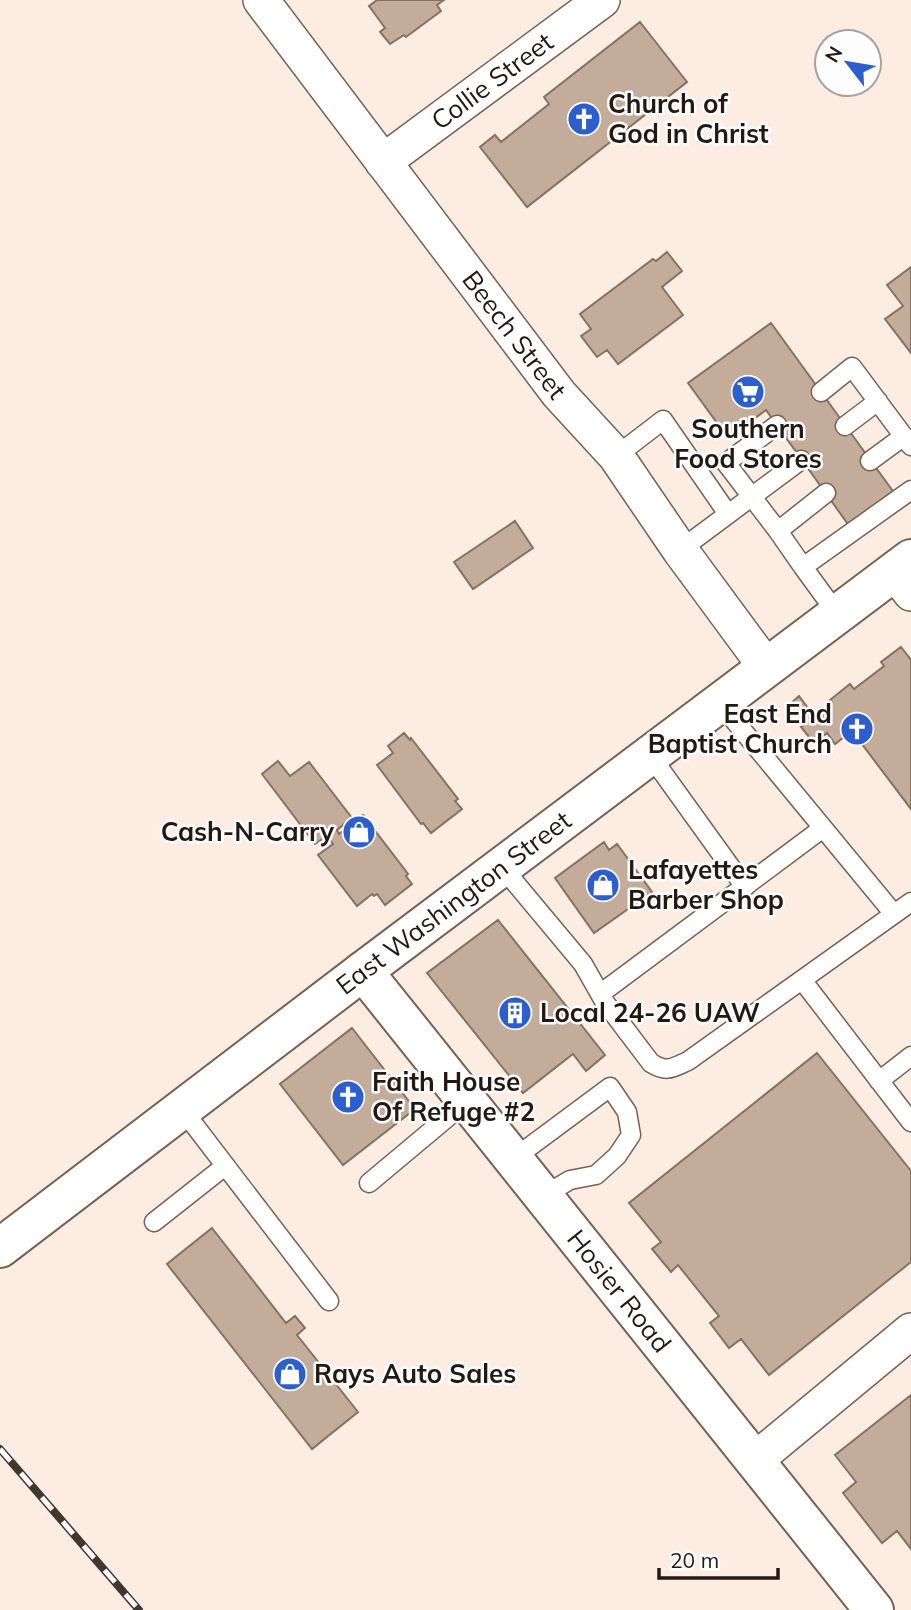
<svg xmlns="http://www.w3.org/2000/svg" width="911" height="1610" font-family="Mulish,sans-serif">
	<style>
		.building { fill: #c4ac9b; stroke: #877161; stroke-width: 2 }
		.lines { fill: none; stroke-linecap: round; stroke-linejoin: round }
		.lane-casing { stroke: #776152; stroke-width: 21 }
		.street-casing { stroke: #776152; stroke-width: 38 }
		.secondary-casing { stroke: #776152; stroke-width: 42 }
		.lane { stroke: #fff; stroke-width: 18 }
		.street { stroke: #fff; stroke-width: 35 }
		.secondary { stroke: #fff; stroke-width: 38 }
		.rail-casing { stroke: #413730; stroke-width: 8 }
		.rail { stroke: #fdfdfd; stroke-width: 5; stroke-dasharray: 16; stroke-linecap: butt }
		.labels { text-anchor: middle; stroke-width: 5; stroke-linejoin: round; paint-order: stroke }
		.street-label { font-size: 26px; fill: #221913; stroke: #fdfdfd }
		.poi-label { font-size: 26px; font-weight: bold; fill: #221913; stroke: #fdfdfd; text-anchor: start }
	</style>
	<rect width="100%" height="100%" fill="#fcece2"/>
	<!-- building -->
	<path class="building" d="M377,0H444L437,5L441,11L406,37L404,35L390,44L380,32L385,28L369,6Z
		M640,22L687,82L527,207L480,147L495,135L501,142L549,104L544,97Z
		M667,252L682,271L662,287L683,315L618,364L607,350L597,357L581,336L591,329L580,314L653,259L656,261Z
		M911,267V353L885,319L903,306L887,285Z
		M771,323L895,494L850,527L766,410L728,438L688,383Z
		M515,521L533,548L473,589L454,562Z
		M901,647L911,660V809L852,731L835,744L827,733L814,743L801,727L806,724L790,704L799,696L814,716L832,702L830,700L850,684L854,689L884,666L881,662Z
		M404,733L410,740L411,738L458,799L455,801L462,809L431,833L423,823L421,824L377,765L393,753L388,746Z
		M278,761L290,776L309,762L352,818L337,830L339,834L363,815L408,874L406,876L412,884L385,905L377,894L374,896L372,894L357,906L318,855L333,844L327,836L315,844L262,774Z
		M604,842L609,850L617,844L652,892L594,933L555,878Z
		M498,920L605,1055L586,1071L573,1054L523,1093L427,973Z
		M352,1028L415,1109L343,1165L280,1084Z
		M817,1053L911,1171V1262L769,1375L741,1339L729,1348L710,1323L719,1316L678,1265L671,1272L652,1249L661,1242L629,1203Z
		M212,1228L286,1323L295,1316L305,1328L297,1335L358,1412L312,1449L167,1264Z
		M911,1395V1549L897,1531L882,1543L843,1493L856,1482L835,1455Z"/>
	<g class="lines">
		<defs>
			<path id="lane" d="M821,392L852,367L911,446
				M777,425L726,463L778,531L803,567
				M845,426L878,401
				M616,456L663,420L728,514
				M870,461L904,436
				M778,531L826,493
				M680,550L801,460
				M838,615L803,567L911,490
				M720,703L894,914
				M650,755L745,887
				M502,867L583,964L604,1001L651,1063C667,1073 672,1068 688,1061L911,902
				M802,980L911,1122
				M600,994L823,828
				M879,1081L911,1056
				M182,1109L329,1301
				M513,1159L610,1087L627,1112L631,1135L617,1156L596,1175L570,1180L543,1196
				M369,1183L467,1101
				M154,1222L225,1166"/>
			<g id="street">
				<path id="s1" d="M261,0L559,394L616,456L680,550L767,668"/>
				<path id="s2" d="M383,162L602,0"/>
				<path d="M895,572L911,593"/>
				<path d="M754,1461L911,1331"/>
			</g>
			<g id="secondary">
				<path id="s3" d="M363,971L874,1610"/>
				<path id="s4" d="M0,1248L363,971L911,559"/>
			</g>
		</defs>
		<!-- lane casing -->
		<use href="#lane" class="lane-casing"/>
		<!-- street casing -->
		<use href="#street" class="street-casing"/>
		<!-- secondary casing -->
		<use href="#secondary" class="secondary-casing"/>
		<!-- lane -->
		<use href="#lane" class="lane"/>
		<!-- street -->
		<use href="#street" class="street"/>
		<!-- secondary -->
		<use href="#secondary" class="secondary"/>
		<defs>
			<path id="rail" d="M0,1449L139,1610"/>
		</defs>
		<!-- rail casing -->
		<use href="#rail" class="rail-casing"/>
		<!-- rail -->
		<use href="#rail" class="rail"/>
	</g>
	<!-- icons -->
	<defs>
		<symbol id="church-disc" viewBox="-11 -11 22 22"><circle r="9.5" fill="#2d5ecd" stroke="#fdfdfd"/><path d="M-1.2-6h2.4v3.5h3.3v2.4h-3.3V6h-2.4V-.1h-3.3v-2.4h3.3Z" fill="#fff"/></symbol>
		<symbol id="supermarket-disc" viewBox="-11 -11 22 22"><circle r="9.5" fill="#2d5ecd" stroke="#fdfdfd"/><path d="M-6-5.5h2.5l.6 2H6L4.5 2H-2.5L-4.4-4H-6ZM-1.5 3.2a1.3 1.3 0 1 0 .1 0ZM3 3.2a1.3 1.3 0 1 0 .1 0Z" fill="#fff"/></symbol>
		<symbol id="shop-disc" viewBox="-11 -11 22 22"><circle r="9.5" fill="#2d5ecd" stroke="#fdfdfd"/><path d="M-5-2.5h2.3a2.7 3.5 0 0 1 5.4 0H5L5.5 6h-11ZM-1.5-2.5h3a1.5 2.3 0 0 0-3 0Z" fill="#fff"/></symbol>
		<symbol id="building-disc" viewBox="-11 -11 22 22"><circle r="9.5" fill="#2d5ecd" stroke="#fdfdfd"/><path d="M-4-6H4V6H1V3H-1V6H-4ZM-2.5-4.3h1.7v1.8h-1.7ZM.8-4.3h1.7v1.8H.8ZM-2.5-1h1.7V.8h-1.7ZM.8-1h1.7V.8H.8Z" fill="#fff"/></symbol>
	</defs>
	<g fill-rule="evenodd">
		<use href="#church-disc" x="565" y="100" width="38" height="38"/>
		<use href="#supermarket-disc" x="729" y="373" width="38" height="38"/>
		<use href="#church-disc" x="838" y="710" width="38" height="38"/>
		<use href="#shop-disc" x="340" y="813" width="38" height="38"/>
		<use href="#shop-disc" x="584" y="866" width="38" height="38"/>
		<use href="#building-disc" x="496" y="994" width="38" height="38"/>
		<use href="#church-disc" x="329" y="1078" width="38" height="38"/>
		<use href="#shop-disc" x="271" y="1355" width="38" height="38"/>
	</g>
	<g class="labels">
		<!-- street labels -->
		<g class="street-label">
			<text dy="9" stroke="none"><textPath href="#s2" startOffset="136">Collie Street</textPath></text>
			<text dy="9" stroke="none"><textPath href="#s1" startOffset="420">Beech Street</textPath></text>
			<text dy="9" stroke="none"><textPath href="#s4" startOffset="570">East Washington Street</textPath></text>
			<text dy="9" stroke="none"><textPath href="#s3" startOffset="410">Hosier Road</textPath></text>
		</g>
		<!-- poi labels -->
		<g class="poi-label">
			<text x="608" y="113">Church of<tspan x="608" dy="30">God in Christ</tspan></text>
			<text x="748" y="438" text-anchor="middle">Southern<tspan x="748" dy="30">Food Stores</tspan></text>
			<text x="832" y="723" text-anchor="end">East End<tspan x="832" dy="30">Baptist Church</tspan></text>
			<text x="334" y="841" text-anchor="end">Cash-N-Carry</text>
			<text x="628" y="879">Lafayettes<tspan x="628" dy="30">Barber Shop</tspan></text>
			<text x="540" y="1022">Local 24-26 UAW</text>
			<text x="372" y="1091">Faith House<tspan x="372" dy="30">Of Refuge #2</tspan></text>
			<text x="314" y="1383">Rays Auto Sales</text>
		</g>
	</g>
	<!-- north arrow -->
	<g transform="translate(848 63) rotate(301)"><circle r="33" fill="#fdfdfd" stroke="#a5a29f" stroke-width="2"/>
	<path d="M0-5L12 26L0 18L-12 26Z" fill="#2d5ecd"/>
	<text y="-10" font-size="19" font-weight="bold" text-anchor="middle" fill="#221913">N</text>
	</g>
	<!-- scale -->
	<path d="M659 1568v10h119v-10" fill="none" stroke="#221913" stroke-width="3.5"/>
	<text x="670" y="1568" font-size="21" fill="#221913" stroke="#fdfdfd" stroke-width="5" paint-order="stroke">20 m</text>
</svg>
